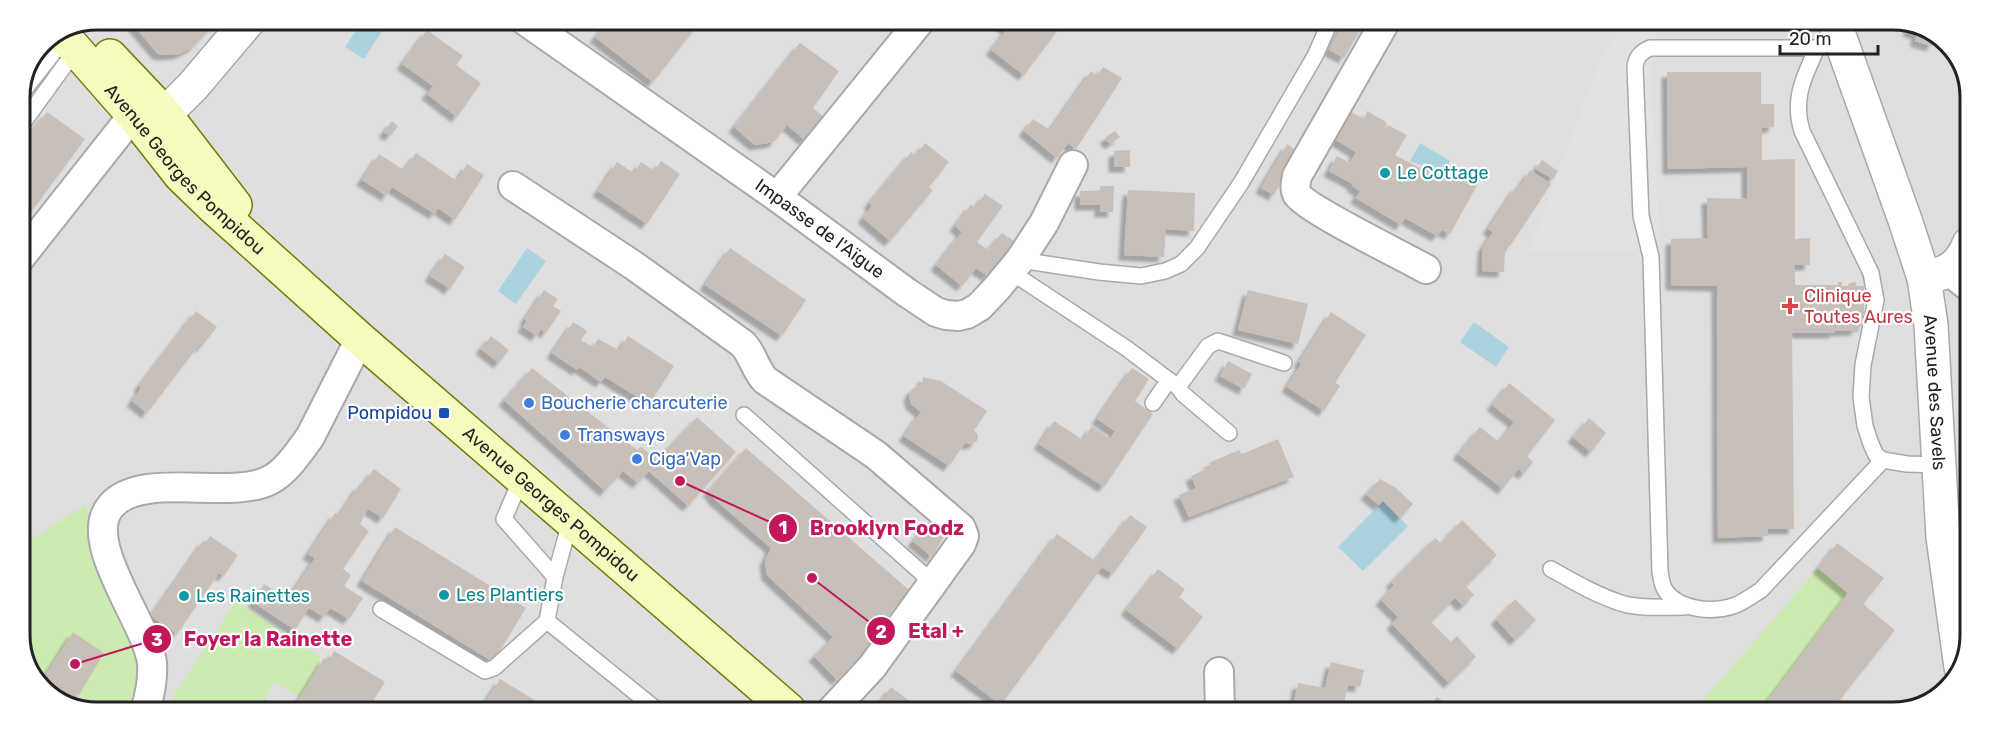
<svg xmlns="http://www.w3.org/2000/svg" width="1990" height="732" font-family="Rubik,sans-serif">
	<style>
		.residential { fill: #e0dfdf }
		.grass { fill: #cdebb0 }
		.parking { fill: #e2e2e2 }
		.water { fill: #aad3df }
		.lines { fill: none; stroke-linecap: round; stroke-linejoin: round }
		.stream { stroke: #aad3df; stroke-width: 10 }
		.building { fill: #c7bfb8; filter: url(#shadow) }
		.service-casing { stroke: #a9a9a9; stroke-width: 18 }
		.minor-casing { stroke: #a9a9a9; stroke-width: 32 }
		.tertiary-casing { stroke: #a9a9a9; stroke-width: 36 }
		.secondary-casing { stroke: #707d05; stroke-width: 36 }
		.service { stroke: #fff; stroke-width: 15 }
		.minor { stroke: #fff; stroke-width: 28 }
		.tertiary { stroke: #fff; stroke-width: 33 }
		.secondary { stroke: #f7fabf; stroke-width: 33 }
		.culture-dot { fill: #0f9aa8; stroke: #fff; stroke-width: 2 }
		.health-dot { fill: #e0444e; stroke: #fff; stroke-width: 2 }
		.shop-dot { fill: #3f7fe0; stroke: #fff; stroke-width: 2 }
		.transit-dot { fill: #1a4fb4; stroke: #fff; stroke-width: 2 }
		.labels { text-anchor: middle; stroke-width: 4.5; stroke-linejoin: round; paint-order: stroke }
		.street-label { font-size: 18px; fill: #222; stroke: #fff }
		.culture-label { font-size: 18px; fill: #0d838f; stroke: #fff; text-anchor: start }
		.health-label { font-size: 18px; fill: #be3a42; stroke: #fff; text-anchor: start }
		.shop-label { font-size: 18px; fill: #366cbe; stroke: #fff; text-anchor: start }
		.transit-label { font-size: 18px; fill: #164399; stroke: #fff; text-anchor: end }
		.rim { fill: none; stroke: #222; stroke-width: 3 }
		.leader { fill: none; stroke: #c2185b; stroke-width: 2 }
		.callout-dot { fill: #c2185b; stroke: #fff; stroke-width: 2 }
		.mark-label { font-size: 18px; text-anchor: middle; font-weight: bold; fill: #fff }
		.callout-label { font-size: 20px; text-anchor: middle; font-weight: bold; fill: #c2185b; stroke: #fff; stroke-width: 4.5; stroke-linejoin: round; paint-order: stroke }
	</style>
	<defs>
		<filter id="shadow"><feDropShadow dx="-5.5" dy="5.5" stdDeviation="1.5" flood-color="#0004"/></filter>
	</defs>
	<rect width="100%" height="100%" fill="#f2efe9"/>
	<!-- residential -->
	<path class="residential" d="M97,20L1918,24L1955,50L1970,92L1966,660L1940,697L1893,712L72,708L36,682L20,640V92L43,42Z"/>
	<!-- grass -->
	<path class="grass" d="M86,504L95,563L139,646L140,702L133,708H95L79,695L104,653L73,633L45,674L28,661L20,640V527L34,538Z
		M1818,568L1848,593L1759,712H1742L1738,709L1735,712H1693Z
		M236,601L322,658L301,697L274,682L258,709L166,708Z"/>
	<!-- parking -->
	<path class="parking" d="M1624,23L1663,24L1650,48L1660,249L1528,253L1600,60Z"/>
	<!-- water -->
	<path class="water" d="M363,20H379L386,25L364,59L345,47Z
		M1420,143L1450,161L1443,173L1424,163L1419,165L1410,161Z
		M527,248L546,261L516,304L498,291Z
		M1474,322L1509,347L1496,367L1460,342Z
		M1383,501L1408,526L1363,571L1338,547Z"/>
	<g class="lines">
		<!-- stream -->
		<path class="stream" d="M1963,493L1967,571"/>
	</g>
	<!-- building -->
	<path class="building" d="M129,20H219L193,47L179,54L165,55L158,54Z
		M608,21H701L653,82L595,37Z
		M997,22H1064L1024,75L991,50L1007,29Z
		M1344,22H1365L1344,58L1329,50Z
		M1911,24H1918L1939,39L1935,38L1932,46L1915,41L1917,34L1908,31Z
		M427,30L463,56L456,65L481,83L457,117L427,94L433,86L402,64Z
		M800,43L839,71L813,108L824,117L805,140L787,125L774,142L755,145L734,127Z
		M1103,67L1122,78L1076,149L1068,143L1057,158L1024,131L1033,119L1050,130L1091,71L1097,76Z
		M1667,72H1761V104H1774V127L1762,128V160L1795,159V239L1810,238V265H1795V285H1838V282H1842V286H1848L1849,283L1856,282V286H1864V326H1857V330L1835,331V333H1792L1794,529H1768V536L1718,538L1717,286L1671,285V239L1708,238L1707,198L1747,199V167L1668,169Z
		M1367,111L1386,122L1387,124L1383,131L1388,125L1407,135L1395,155L1420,168L1422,164L1454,183L1462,170L1480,180L1450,234L1442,230L1437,236L1405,218L1401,225L1356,198L1360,191L1352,186L1353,184L1329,171L1337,156L1350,163L1356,152L1336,140L1351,112L1364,119Z
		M47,112L85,139L20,227V139L26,131L30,134Z
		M392,121L398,126L390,136L384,132Z
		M1115,131L1120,137L1110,144L1105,138Z
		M925,143L949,162L929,187L933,190L890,241L863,218L872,206L869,203L911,152L915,156Z
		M1287,144L1299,152L1274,195L1261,188Z
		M1130,150V167H1114V151Z
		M416,153L457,181L467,164L484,175L455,220L438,208L435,214L392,187L387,196L362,180L379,154L404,170Z
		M1542,160L1558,171L1553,179L1536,169Z
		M661,161L680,174L647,224L598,191L617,162L634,173L641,162L655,171Z
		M1530,170L1551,184L1510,246L1505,247L1504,272L1482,271L1483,247L1493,232L1488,229L1517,185L1519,188Z
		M1100,186H1114L1113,212H1100V205H1080V191H1100Z
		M1128,190L1195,193L1194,231L1166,229L1164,257L1124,255Z
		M985,194L1003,206L977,242L988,250L1002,233L1015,242L988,276L976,268L962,286L936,265L962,232L955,226L971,204L975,208Z
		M730,248L806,300L782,336L705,285Z
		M445,254L465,267L450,289L430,276Z
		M544,290L558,299L553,306L561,311L546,333L541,329L537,336L523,327L527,320L525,319Z
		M1248,290L1308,304L1298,344L1238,330Z
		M196,311L217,327L201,347L199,345L147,413L132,401L141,388L139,386Z
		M1331,312L1366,335L1335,383L1340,386L1324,411L1287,387L1301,364L1299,362Z
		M573,322L587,331L581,340L593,347L598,339L619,350L628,336L674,366L649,404L605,377L601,382L579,367L577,370L552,353Z
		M491,336L509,350L499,363L481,349Z
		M1228,361L1252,374L1244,389L1220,376Z
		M532,368L637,450L641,447L658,459L697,417L736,452L688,506L649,471L638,483L623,471L605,491L504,400Z
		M1132,368L1149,379L1135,401L1153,414L1104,487L1039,444L1054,421L1083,440L1092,426L1110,439L1115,431L1097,419Z
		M923,377L941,381L987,411L974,430L978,435L977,441L972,444L965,443L949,466L904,436L921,412L911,404L909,396L912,389L922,384Z
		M1509,383L1555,420L1527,456L1533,462L1524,474L1518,469L1503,489L1458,454L1480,427L1499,442L1514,422L1492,405Z
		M1589,418L1606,433L1591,452L1573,437Z
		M1278,439L1294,477L1189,517L1179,495L1196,488L1191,476L1211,467L1209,463L1239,450L1242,454Z
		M746,448L909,590L888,616L862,655L837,680L814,656L833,637L767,575L765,561L771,548L713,498L714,497L708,491Z
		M374,469L401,489L383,518L368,509L360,524L369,531L343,569L351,575L344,586L363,598L349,619L330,608L324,617L309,608L295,630L253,602L264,584L288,599L315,558L308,554L335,513L339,515L360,484L362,486Z
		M1380,479L1396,488L1413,504L1400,518L1383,501L1379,505L1366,494Z
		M1130,515L1147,527L1113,574L1102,567L1001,705L956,671L1057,534L1095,561Z
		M930,520L946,533L932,557L913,541Z
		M1462,520L1497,555L1466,586L1474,595L1463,606L1455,598L1431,622L1451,642L1457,636L1476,657L1449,683L1392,624L1398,617L1381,600L1394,585L1391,582L1435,538L1441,543Z
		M395,527L526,608L493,662L362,581Z
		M210,536L238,555L224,576L219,573L177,634L151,616L204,540L206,542Z
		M1837,543L1884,578L1863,604L1895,630L1830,712H1759L1848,593L1818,568Z
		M1158,569L1185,589L1179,597L1203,617L1178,649L1126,610Z
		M1515,599L1536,620L1515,640L1496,619Z
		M73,632L104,653L79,695L76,694L72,700L86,708H72L43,687L49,677L46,675Z
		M334,651L385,682L368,709H293L324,658L329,661Z
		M1331,662L1364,670L1360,687L1348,685L1342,711H1292L1298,683L1325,688Z
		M500,679L549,709H481Z
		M891,687L913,704L922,710H874Z
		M1437,697L1457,711H1426Z
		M264,699L279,709H258Z"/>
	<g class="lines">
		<defs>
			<path id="service" d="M1824,45L1817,48C1804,77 1792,99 1802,131L1871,273L1876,300L1863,365L1861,397L1865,426L1871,444L1876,455L1883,460L1907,464L1938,465
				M1817,48H1650C1641,52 1637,56 1635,66L1641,216L1651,257L1660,572C1661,578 1662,585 1665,590C1679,611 1714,613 1736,605C1745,601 1753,595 1761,590L1883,460
				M20,95L65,38
				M20,127L75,51
				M1020,260L1099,272L1141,276L1165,271L1181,264L1197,248L1241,183L1315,56L1330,22
				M1011,272L1126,348L1178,387L1183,394L1229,433
				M1178,387L1208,346L1218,341L1284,363
				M1153,403L1169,380
				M744,415L933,583
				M521,479L504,519L555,577L547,621L657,710
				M1551,569C1574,582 1598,596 1624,604C1643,609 1665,607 1685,607
				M555,577L570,522
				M381,609L485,671L494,668L547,621"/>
			<g id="minor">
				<path id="s1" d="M524,20L777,197L906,292L936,312L946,315L958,316L967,314L979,307L997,288L1020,260L1044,223L1073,165"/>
				<path d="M1385,22L1297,176C1296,182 1294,188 1297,194C1306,209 1405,257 1426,269"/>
				<path d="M513,186L633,265L743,344C753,355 755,369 765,380L876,455L961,528L964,536L961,544L872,667L832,710"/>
				<path d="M777,197L920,21"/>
				<path d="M20,258L133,115"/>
				<path d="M1949,271L1969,287"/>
				<path d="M1219,672L1220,711"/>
				<path d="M146,708C150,694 153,678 152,663C147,622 80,541 111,506C142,470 230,501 270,480C286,472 299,452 310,437L360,339"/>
			</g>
			<g id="tertiary">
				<path id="s2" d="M1835,24L1905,220L1924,278L1931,325L1943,537L1961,667"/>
				<path d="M165,114L193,86L249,20"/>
				<path d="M1924,278C1948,273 1959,268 1969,244"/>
			</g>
			<g id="secondary">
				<path id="s3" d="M62,34L133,115L181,176L212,206L360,339L789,710"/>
				<path d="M110,56L165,114L235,205"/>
			</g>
		</defs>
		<!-- service casing -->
		<use href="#service" class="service-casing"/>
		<!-- minor casing -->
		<use href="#minor" class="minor-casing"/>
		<!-- tertiary casing -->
		<use href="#tertiary" class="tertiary-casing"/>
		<!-- secondary casing -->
		<use href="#secondary" class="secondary-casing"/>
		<!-- service -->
		<use href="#service" class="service"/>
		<!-- minor -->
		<use href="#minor" class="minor"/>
		<!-- tertiary -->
		<use href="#tertiary" class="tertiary"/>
		<!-- secondary -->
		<use href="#secondary" class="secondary"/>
	</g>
	<!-- markers -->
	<g class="culture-dot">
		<circle cx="1385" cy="173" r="6"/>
		<circle cx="444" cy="595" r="6"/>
		<circle cx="184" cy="596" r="6"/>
	</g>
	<path class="health-dot" d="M1787 297h6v6h6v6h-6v6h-6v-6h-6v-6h6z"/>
	<g class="shop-dot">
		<circle cx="529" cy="403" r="6"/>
		<circle cx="565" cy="435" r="6"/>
		<circle cx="637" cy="459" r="6"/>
	</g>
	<rect class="transit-dot" x="438" y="407" width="12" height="12" rx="3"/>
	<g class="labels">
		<!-- street labels -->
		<g class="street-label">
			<text dy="6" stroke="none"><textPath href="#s3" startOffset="183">Avenue Georges Pompidou</textPath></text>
			<text dy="6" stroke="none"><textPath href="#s1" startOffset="362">Impasse de l'Aïgue</textPath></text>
			<text dy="6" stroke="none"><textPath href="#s2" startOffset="384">Avenue des Savels</textPath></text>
			<text dy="6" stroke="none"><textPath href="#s3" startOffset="680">Avenue Georges Pompidou</textPath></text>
		</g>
		<!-- culture labels -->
		<g class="culture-label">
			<text x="1397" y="179">Le Cottage</text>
			<text x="456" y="601">Les Plantiers</text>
			<text x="196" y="602">Les Rainettes</text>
		</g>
		<!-- health labels -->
		<g class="health-label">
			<text x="1804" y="302">Clinique<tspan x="1804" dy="21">Toutes Aures</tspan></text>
		</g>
		<!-- shop labels -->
		<g class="shop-label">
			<text x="541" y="409">Boucherie charcuterie</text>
			<text x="577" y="441">Transways</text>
			<text x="649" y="465">Ciga'Vap</text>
		</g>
		<!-- transit labels -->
		<g class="transit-label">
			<text x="432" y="419">Pompidou</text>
		</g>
	</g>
	<!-- crop -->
	<path d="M0 0H1990V732H0ZM97 30H1893A67 67 0 0 1 1960 97V635A67 67 0 0 1 1893 702H97A67 67 0 0 1 30 635V97A67 67 0 0 1 97 30Z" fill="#fff" fill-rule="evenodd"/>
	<path class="rim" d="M97 30H1893A67 67 0 0 1 1960 97V635A67 67 0 0 1 1893 702H97A67 67 0 0 1 30 635V97A67 67 0 0 1 97 30Z"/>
	<!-- callouts -->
	<path class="leader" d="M680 481L783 528M812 578L881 631M75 664L157 639"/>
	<g class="callout-dot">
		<circle cx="680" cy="481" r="6"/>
		<circle cx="812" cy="578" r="6"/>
		<circle cx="75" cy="664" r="6"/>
		<circle cx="783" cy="528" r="15"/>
		<circle cx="881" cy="631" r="15"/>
		<circle cx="157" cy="639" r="15"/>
	</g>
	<g class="mark-label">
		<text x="783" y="534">1</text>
		<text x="881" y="638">2</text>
		<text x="157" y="646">3</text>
	</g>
	<g class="callout-label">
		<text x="887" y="535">Brooklyn Foodz</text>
		<text x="936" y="638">Etal +</text>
		<text x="268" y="646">Foyer la Rainette</text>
	</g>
	<!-- scale -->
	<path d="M1780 45v9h98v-9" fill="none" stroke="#222222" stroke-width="3"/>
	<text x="1789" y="45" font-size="18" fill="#222222" stroke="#ffffff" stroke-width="4.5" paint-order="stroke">20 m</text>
</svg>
